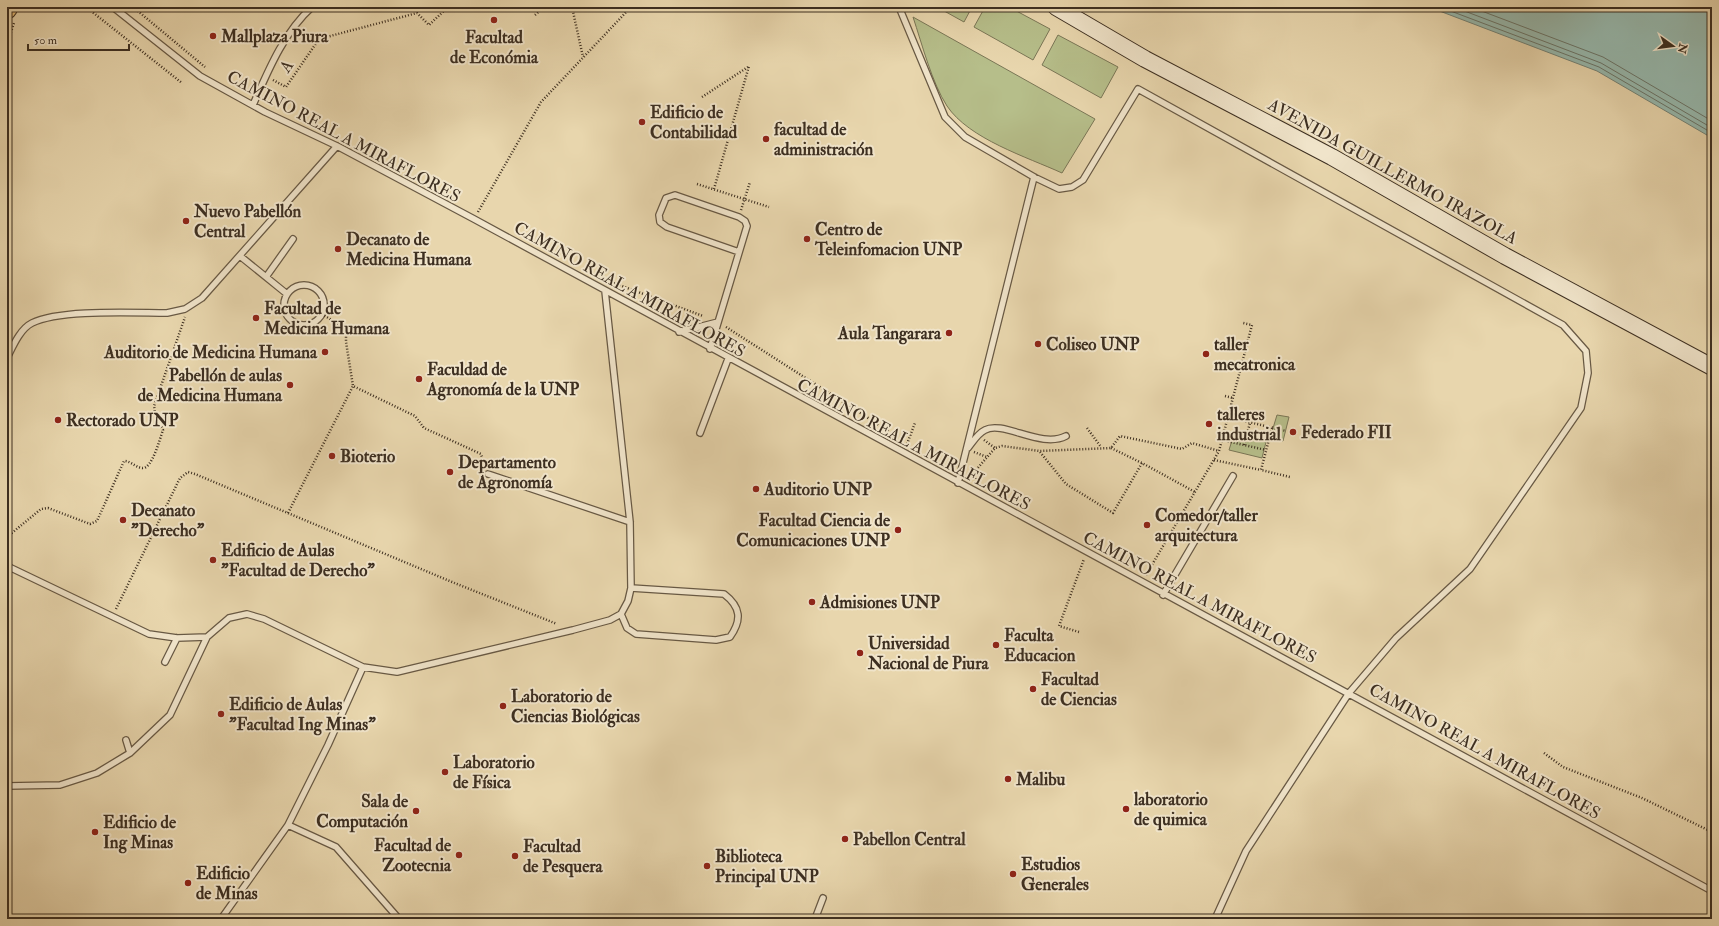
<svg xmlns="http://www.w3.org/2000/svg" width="1719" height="926" font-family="'IM FELL Double Pica',serif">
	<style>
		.green { fill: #b6be8a; stroke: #7a7656 }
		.water { fill: #97b9ae; stroke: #738276 }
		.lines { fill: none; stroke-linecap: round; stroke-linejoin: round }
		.shore { stroke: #6a7468; stroke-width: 1 }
		.service-casing { stroke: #685944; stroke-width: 8 }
		.secondary-casing { stroke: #3d2f21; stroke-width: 18 }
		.trunk-casing { stroke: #3d2f21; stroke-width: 21 }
		.path { stroke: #3d2f21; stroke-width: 2.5; stroke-dasharray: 1 2; stroke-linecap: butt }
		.service { stroke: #f0e4ca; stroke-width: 5.5 }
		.secondary { stroke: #f0e4ca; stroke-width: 16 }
		.trunk { stroke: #e4bb76; stroke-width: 19 }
		.poi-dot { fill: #8f2418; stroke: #f0e4ca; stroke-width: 1.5 }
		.labels { text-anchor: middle; stroke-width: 4; stroke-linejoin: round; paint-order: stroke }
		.poi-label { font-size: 17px; font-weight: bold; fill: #3d2f21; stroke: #f0e4ca; text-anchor: start }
		.street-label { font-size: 17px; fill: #3d2f21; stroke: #f0e4ca }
	</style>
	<rect width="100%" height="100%" fill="#e8d6ad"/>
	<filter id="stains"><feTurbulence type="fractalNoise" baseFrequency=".005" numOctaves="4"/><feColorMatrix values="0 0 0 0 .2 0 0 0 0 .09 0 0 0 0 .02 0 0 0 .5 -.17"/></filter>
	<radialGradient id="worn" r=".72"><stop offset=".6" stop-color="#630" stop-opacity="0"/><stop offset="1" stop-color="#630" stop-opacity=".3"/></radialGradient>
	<!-- green -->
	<path class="green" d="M937,7H972L964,22Z
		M985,7H1009L1050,29L1033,60L974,27Z
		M913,17L1095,119L1062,173C1027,157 969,139 947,106C932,83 922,44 913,17Z
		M1058,35L1118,67L1101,98L1042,65Z
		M1277,415L1289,417L1283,441L1270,438Z
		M1234,434L1266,442L1262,458L1229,450Z"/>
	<!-- water -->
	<path class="water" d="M1429,7H1712V138L1597,71Z"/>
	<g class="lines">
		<!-- shore -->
		<path class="shore" d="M1440,7L1599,67L1712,133
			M1454,7L1601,63L1712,128
			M1471,7L1603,57L1712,121"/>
		<defs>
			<path id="service" d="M113,7L200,76L265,112L337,146L474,219L1712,891
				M899,7L945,117L965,137L1034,177L1059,189L1072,187L1083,180L1138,89L1563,325L1586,351L1588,373L1581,408L1470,569L1396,638L1349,693L1246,851L1215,919
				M253,105C268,71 284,32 312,7
				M240,256L287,294
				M266,277L293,239
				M284 305a20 20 0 1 1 40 0a20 20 0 1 1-40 0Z
				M679,332L718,322
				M710,349L747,226L745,221L739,217L675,195L666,198L659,215L660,222L667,227L739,252
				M7,358C13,346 20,329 32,323C60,309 134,313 167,313L185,309L202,298L337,146
				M700,433L728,359
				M968,448C973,442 977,434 985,430C1003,420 1041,449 1066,436
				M488,474L630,522
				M958,483L1034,177
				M7,566L149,634L177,638L207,637L229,618L247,614L264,619L363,667L328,745L288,825L221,919
				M1163,595L1233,476
				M621,614L627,628L636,634L716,640L730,637C742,620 741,607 724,594L631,588
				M165,662L177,638
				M363,667L397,672L573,630L610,620L621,614L628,601L631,588L630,522L605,291
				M126,740L130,753
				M7,786L60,785L97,773L130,753L170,715L207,637
				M288,825L336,847L399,919
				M815,919L823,898"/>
			<path id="secondary" d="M1056,7L1145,59L1332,157L1505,256L1712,367"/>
			<path id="trunk" d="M7,9L8,7"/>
		</defs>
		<!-- service casing -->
		<use href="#service" class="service-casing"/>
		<!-- secondary casing -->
		<use href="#secondary" class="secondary-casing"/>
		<!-- trunk casing -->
		<use href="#trunk" class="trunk-casing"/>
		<!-- path -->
		<path class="path" d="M86,7L182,83
			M133,7L205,67
			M572,7L583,57
			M535,15L544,7
			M7,44L14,23
			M273,80L286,87L319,39L417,13L429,25L448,7
			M702,97L748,67
			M697,184L769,207
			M714,189L749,66
			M741,210L750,182
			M478,212L541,102L631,7
			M611,282L703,316
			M322,314L346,329V342L353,386L415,416L424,428L481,454L485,466
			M726,327L890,432
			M1225,396L1233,398
			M1228,417L1286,431
			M1087,428L1101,447
			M1272,428L1261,470L1290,477
			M984,440L995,448
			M1222,440L1266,450
			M907,444L915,423
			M1244,445L1250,423
			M1111,448L1142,463
			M974,452L987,457
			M1040,452L1066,484L1113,513L1142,463L1195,492
			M1214,460L1261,470
			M976,482V470L995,448L1002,446L1040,451L1111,448L1120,436L1182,449L1192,443L1219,451
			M288,513L353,386
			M7,537L41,509L48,508L90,524L97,521L124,461C131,461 135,467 142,468C152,470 160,438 163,430L155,414L154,406L185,317
			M1146,575L1219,451L1252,325L1243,323
			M116,609L180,478L188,472L195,474L452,582L557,624
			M1079,632L1059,626L1084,559
			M1544,753L1563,767L1642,798L1712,832"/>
		<!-- service -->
		<use href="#service" class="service"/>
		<!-- secondary -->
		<use href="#secondary" class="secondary"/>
		<!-- trunk -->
		<use href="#trunk" class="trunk"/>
	</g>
	<!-- markers -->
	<g class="poi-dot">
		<circle cx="494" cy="20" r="4"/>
		<circle cx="213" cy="36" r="4"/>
		<circle cx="642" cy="122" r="4"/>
		<circle cx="766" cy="139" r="4"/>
		<circle cx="186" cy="221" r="4"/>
		<circle cx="807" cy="239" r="4"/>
		<circle cx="338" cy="249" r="4"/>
		<circle cx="256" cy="318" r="4"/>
		<circle cx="949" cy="333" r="4"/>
		<circle cx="1038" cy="344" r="4"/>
		<circle cx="325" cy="352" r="4"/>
		<circle cx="1206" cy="354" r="4"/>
		<circle cx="419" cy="379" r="4"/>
		<circle cx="290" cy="385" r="4"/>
		<circle cx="58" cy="420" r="4"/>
		<circle cx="1209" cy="424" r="4"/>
		<circle cx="1293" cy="432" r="4"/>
		<circle cx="332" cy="456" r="4"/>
		<circle cx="450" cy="472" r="4"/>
		<circle cx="756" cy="489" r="4"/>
		<circle cx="123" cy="520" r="4"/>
		<circle cx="1147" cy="525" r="4"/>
		<circle cx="898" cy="530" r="4"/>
		<circle cx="213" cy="560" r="4"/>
		<circle cx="812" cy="602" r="4"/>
		<circle cx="996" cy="645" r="4"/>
		<circle cx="860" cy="653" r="4"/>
		<circle cx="1033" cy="689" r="4"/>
		<circle cx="503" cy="706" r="4"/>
		<circle cx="221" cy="714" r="4"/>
		<circle cx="445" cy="772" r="4"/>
		<circle cx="1008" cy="779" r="4"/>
		<circle cx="1126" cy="809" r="4"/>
		<circle cx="416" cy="811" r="4"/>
		<circle cx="95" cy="832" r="4"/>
		<circle cx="845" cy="839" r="4"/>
		<circle cx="459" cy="855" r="4"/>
		<circle cx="515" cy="856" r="4"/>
		<circle cx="707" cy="866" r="4"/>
		<circle cx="1013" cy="874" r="4"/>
		<circle cx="188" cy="883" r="4"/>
	</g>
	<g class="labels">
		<!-- poi labels -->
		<g class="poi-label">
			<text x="221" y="42">Mallplaza Piura</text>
			<text x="494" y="43" text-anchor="middle">Facultad<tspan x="494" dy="20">de Económia</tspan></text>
			<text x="650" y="118">Edificio de<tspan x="650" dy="20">Contabilidad</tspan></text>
			<text x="774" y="135">facultad de<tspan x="774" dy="20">administración</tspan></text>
			<text x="194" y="217">Nuevo Pabellón<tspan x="194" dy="20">Central</tspan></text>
			<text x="815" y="235">Centro de<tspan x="815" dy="20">Teleinfomacion UNP</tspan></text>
			<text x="346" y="245">Decanato de<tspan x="346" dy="20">Medicina Humana</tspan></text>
			<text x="264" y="314">Facultad de<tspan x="264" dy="20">Medicina Humana</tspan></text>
			<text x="941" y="339" text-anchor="end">Aula Tangarara</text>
			<text x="1046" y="350">Coliseo UNP</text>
			<text x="1214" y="350">taller<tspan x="1214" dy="20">mecatronica</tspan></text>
			<text x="317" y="358" text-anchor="end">Auditorio de Medicina Humana</text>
			<text x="427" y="375">Faculdad de<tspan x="427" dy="20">Agronomía de la UNP</tspan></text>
			<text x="282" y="381" text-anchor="end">Pabellón de aulas<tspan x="282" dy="20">de Medicina Humana</tspan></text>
			<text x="1217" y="420">talleres<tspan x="1217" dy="20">industrial</tspan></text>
			<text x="66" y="426">Rectorado UNP</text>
			<text x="1301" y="438">Federado FII</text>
			<text x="340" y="462">Bioterio</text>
			<text x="458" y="468">Departamento<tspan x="458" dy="20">de Agronomía</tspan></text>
			<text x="764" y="495">Auditorio UNP</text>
			<text x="131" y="516">Decanato<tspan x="131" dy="20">"Derecho"</tspan></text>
			<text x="1155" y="521">Comedor/taller<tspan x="1155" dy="20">arquitectura</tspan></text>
			<text x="890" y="526" text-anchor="end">Facultad Ciencia de<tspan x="890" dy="20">Comunicaciones UNP</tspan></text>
			<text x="221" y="556">Edificio de Aulas<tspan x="221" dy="20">"Facultad de Derecho"</tspan></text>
			<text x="820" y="608">Admisiones UNP</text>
			<text x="1004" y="641">Faculta<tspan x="1004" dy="20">Educacion</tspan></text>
			<text x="868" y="649">Universidad<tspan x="868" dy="20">Nacional de Piura</tspan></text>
			<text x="1041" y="685">Facultad<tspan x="1041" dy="20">de Ciencias</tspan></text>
			<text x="511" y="702">Laboratorio de<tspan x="511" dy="20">Ciencias Biológicas</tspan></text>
			<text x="229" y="710">Edificio de Aulas<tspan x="229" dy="20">"Facultad Ing Minas"</tspan></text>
			<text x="453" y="768">Laboratorio<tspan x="453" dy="20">de Física</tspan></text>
			<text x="1016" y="785">Malibu</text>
			<text x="1134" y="805">laboratorio<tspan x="1134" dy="20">de quimica</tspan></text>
			<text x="408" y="807" text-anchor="end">Sala de<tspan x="408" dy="20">Computación</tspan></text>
			<text x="103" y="828">Edificio de<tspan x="103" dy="20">Ing Minas</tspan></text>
			<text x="853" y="845">Pabellon Central</text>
			<text x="451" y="851" text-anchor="end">Facultad de<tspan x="451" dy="20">Zootecnia</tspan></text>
			<text x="523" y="852">Facultad<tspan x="523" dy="20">de Pesquera</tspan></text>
			<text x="715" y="862">Biblioteca<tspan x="715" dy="20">Principal UNP</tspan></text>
			<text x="1021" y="870">Estudios<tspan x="1021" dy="20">Generales</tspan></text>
			<text x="196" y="879">Edificio<tspan x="196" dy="20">de Minas</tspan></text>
		</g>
		<!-- street labels -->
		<g class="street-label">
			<text transform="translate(286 66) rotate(-56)" y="6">A</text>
			<text transform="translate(344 136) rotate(28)" y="6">CAMINO REAL A MIRAFLORES</text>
			<text transform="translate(1393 171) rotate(29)" y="6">AVENIDA GUILLERMO IRAZOLA</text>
			<text transform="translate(630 289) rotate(29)" y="6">CAMINO REAL A MIRAFLORES</text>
			<text transform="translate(914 444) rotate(28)" y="6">CAMINO REAL A MIRAFLORES</text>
			<text transform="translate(1200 597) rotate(28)" y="6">CAMINO REAL A MIRAFLORES</text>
			<text transform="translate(1485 751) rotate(29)" y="6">CAMINO REAL A MIRAFLORES</text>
		</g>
	</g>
	<!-- margin -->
	<rect width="1719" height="926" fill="none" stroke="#e8d6ad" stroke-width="24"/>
	<rect x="8" y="8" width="1703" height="910" fill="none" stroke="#3d2f21" stroke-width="2"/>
	<rect x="12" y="12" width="1695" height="902" fill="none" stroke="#3d2f21"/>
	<!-- north arrow -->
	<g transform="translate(1673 46) rotate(104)" stroke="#f0e4ca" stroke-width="3" paint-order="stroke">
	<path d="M0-3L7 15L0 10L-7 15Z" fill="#3d2f21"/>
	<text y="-6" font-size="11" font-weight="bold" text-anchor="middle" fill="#3d2f21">N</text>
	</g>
	<!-- scale -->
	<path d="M28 44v6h101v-6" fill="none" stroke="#3d2f21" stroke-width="2"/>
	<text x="34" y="44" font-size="12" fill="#3d2f21" stroke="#f0e4ca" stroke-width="3" paint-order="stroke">50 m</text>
	<rect width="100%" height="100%" filter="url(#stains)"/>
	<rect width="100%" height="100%" fill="url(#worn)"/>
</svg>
